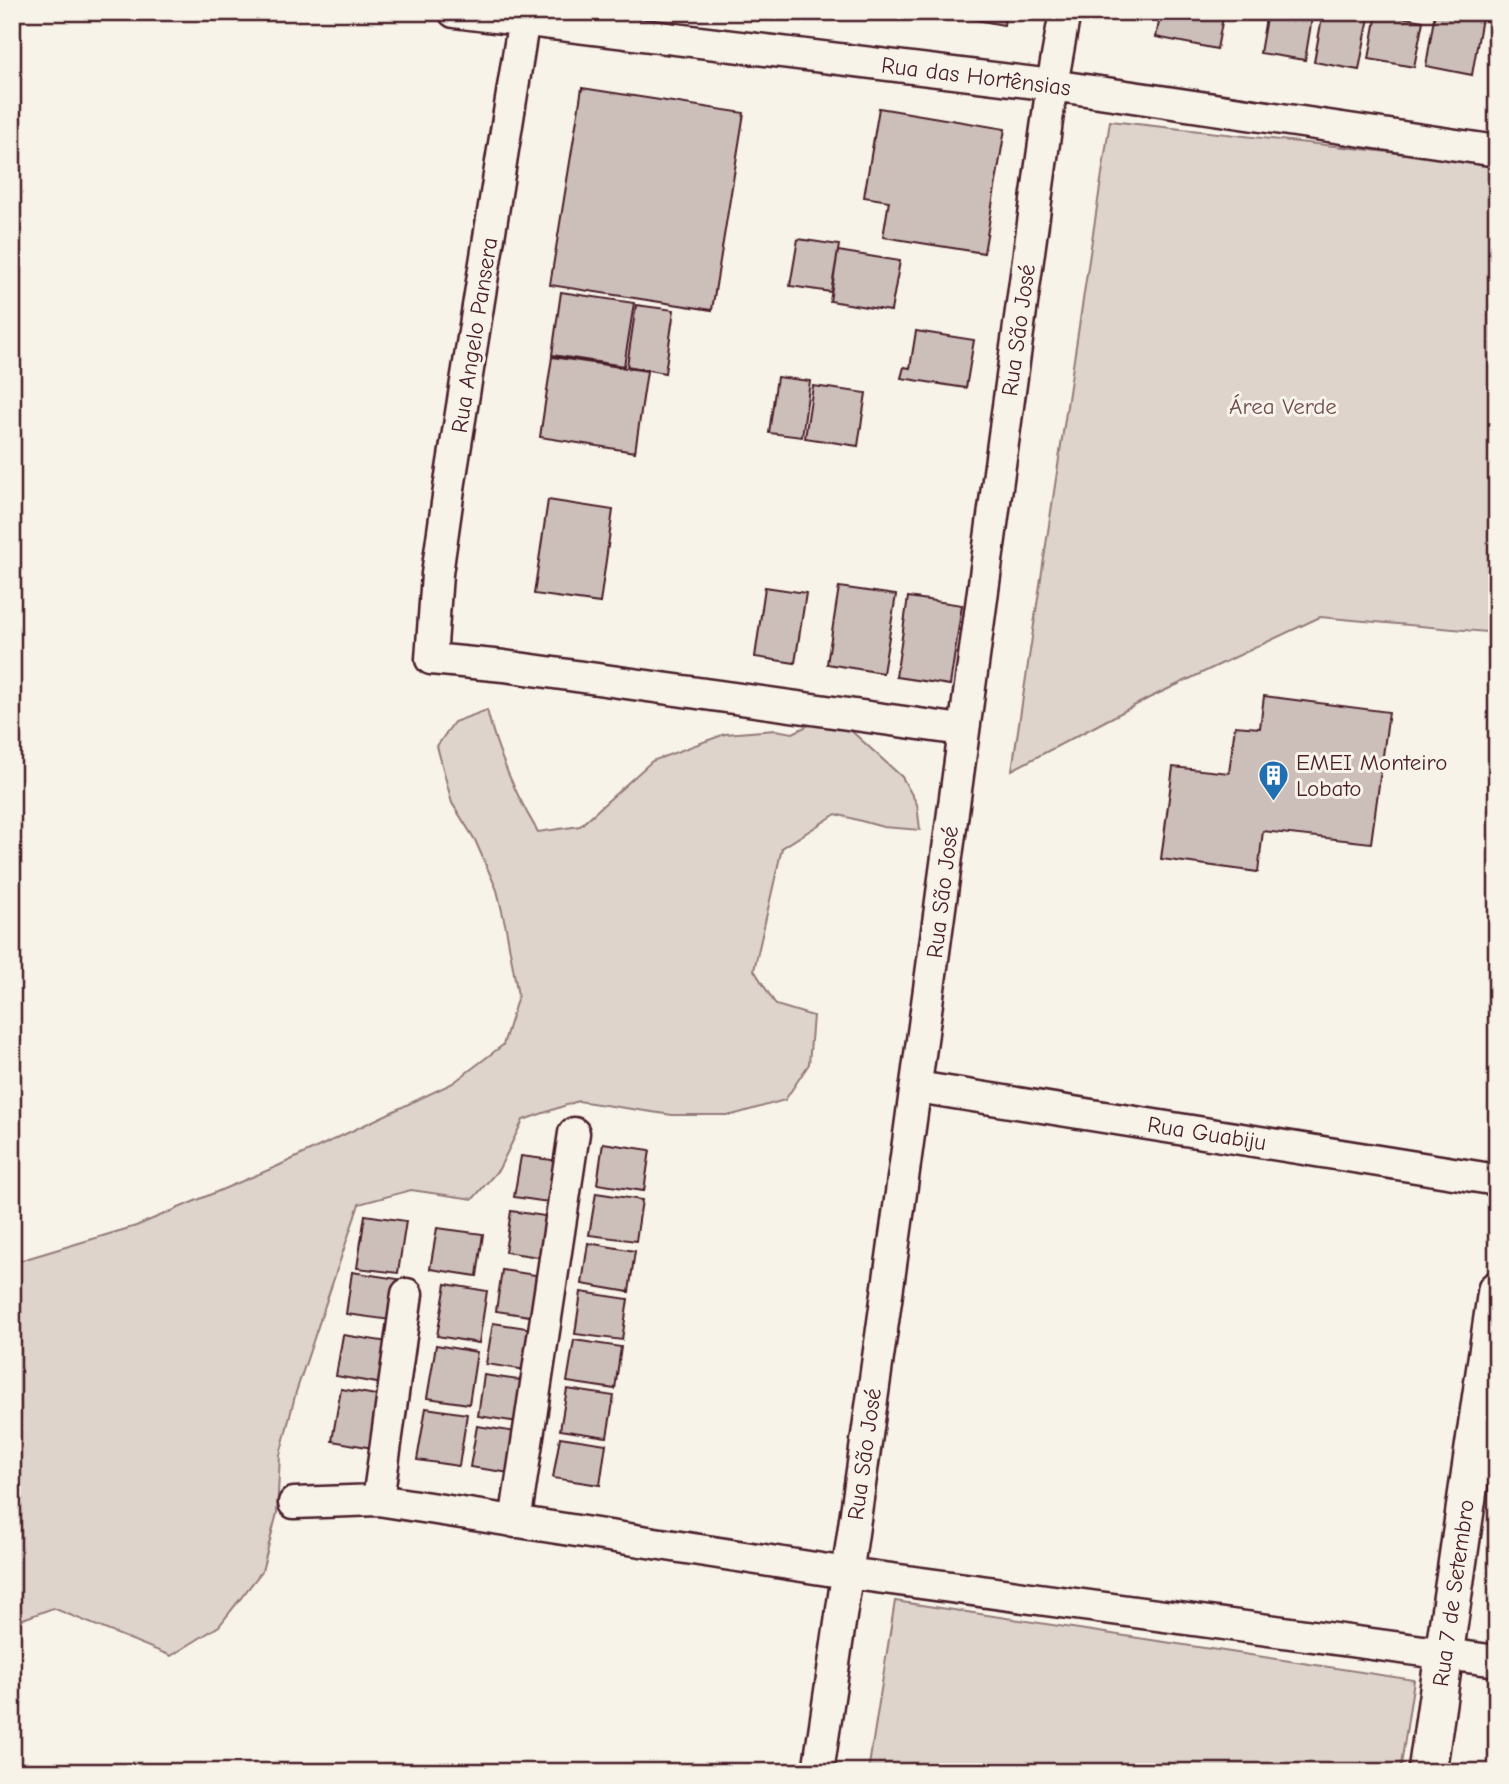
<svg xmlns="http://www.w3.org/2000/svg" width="1509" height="1784" font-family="'Comic Neue',sans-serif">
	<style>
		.green { fill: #ded4cc; stroke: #947a7c; stroke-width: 2 }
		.building { fill: #ccbfb9; stroke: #4a1f2b; stroke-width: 2 }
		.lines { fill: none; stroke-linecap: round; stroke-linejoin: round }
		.minor-casing { stroke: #4a1f2b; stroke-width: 35 }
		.tertiary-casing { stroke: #4a1f2b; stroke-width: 42 }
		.minor { stroke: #f7f3e8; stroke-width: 30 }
		.tertiary { stroke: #f7f3e8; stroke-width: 37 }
		.labels { text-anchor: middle; stroke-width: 6; stroke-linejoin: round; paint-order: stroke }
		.street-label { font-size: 23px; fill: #4a1f2b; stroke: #f7f3e8 }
		.park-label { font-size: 23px; fill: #6f4c53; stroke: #f7f3e8 }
		.poi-label { font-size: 23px; fill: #4a1f2b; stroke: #f7f3e8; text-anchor: start }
	</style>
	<rect width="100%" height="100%" fill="#f7f3e8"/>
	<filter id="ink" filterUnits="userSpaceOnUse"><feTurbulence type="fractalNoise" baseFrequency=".0143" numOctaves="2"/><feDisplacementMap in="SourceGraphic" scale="14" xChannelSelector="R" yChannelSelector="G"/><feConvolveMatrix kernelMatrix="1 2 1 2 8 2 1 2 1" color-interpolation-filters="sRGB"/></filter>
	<g filter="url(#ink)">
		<!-- green -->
		<path class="green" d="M1110,121L1497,164V633L1320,617L1149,698L1012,770Z
			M487,710C498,755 514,792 538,832L580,826L652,761L725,734L775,730L793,733L817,721L846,726L902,777L917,804L920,830L883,827L836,814L782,848L754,970L776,1005L813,1016L809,1064L785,1100L732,1115H672L578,1101L523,1120L499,1169L473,1199L411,1190L359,1204L296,1392L280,1455L277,1513L262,1571L219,1626L171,1656L53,1608L12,1623V1263L136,1226L278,1166L453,1083L503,1045L518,996L506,928L497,890L475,840L452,803L437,746L454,722Z
			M895,1601L1414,1680L1400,1772H868Z"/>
		<!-- building -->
		<path class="building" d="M933,12H1006L1004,25Z
			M1161,12H1224L1217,49L1156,37Z
			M1267,12H1313L1305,60L1260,53Z
			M1323,12H1370L1359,70L1314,62Z
			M1435,12H1483L1472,75L1426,66Z
			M1377,13L1423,21L1414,67L1369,59Z
			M582,88L744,113L712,310L550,285Z
			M879,108L1005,129L984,253L883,237L889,201L864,197Z
			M798,239L839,245L831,292L790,286Z
			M838,251L900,261L891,311L830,301Z
			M561,292L634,303L624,366L552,355Z
			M636,305L674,310L665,373L627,366Z
			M916,331L974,340L966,388L901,378L904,367L910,368Z
			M552,357L647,371L635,452L540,437Z
			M777,377L810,381L802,437L769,433Z
			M813,386L866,393L858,446L805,438Z
			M548,500L613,510L600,603L534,594Z
			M765,587L806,593L795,663L755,657Z
			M839,587L896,595L883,673L827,664Z
			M908,597L962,605L950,685L896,677Z
			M1264,696L1389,712L1371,843L1263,831L1258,872L1161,859L1173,767L1229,773L1235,726L1260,728Z
			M603,1143L650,1150L644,1191L597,1184Z
			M521,1156L568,1162L562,1204L514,1197Z
			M596,1193L642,1200L636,1241L589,1235Z
			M511,1211L558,1218L552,1259L505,1252Z
			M365,1215L406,1221L398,1273L357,1268Z
			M437,1228L483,1234L477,1276L430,1269Z
			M588,1243L635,1251L629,1292L582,1284Z
			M502,1270L549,1277L543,1318L496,1311Z
			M352,1272L404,1280L398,1321L346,1314Z
			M446,1284L487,1291L479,1343L437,1336Z
			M581,1292L628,1299L622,1340L575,1334Z
			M493,1323L540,1330L533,1371L486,1364Z
			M343,1335L395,1343L389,1385L336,1376Z
			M574,1340L621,1347L615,1389L567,1382Z
			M436,1345L477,1352L469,1404L427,1398Z
			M484,1375L532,1382L525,1423L478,1416Z
			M341,1389L382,1396L373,1448L332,1441Z
			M567,1389L614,1396L607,1437L560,1430Z
			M426,1408L467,1414L459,1466L417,1460Z
			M477,1426L523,1433L517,1474L470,1467Z
			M560,1437L606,1444L600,1485L553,1478Z"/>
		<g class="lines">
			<defs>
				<path id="minor" d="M454,12L1052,85L1497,151
					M525,12L450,482L437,574L431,659L504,666L962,730
					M917,1087L1497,1180
					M378,1500L407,1294
					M294,1503L378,1500L847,1573L1497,1661
					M515,1522L574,1133
					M818,1772C902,1210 974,647 1052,85L1065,12"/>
				<path id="tertiary" d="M1427,1772L1497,1290"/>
			</defs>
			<!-- minor casing -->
			<use href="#minor" class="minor-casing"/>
			<!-- tertiary casing -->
			<use href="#tertiary" class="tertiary-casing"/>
			<!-- minor -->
			<use href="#minor" class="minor"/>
			<!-- tertiary -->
			<use href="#tertiary" class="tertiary"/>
		</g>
	</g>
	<!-- icons -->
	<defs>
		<symbol id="building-pin" viewBox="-11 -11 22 30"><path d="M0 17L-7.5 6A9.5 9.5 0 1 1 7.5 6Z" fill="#1f6fb2" stroke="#f7f3e8"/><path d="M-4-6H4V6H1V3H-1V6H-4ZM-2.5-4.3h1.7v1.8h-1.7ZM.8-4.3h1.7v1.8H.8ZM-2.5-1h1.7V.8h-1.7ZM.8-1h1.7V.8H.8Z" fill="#fff"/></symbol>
	</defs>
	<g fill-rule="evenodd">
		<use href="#building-pin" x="1256" y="758" width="35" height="47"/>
	</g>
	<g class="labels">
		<!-- street labels -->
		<g class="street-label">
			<text transform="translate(976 76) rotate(7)" y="8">Rua das Hortênsias</text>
			<text transform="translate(1018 330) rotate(-82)" y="8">Rua São José</text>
			<text transform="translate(474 335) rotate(-81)" y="8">Rua Angelo Pansera</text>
			<text transform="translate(942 892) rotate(-83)" y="8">Rua São José</text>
			<text transform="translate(1207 1133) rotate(9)" y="8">Rua Guabiju</text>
			<text transform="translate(864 1454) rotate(-82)" y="8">Rua São José</text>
			<text transform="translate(1453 1593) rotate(-82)" y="8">Rua 7 de Setembro</text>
		</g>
		<!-- park labels -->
		<g class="park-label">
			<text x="1283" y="414">Área Verde</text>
		</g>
		<!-- poi labels -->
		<g class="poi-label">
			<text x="1296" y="770">EMEI Monteiro<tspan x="1296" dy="26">Lobato</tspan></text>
		</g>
	</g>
	<!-- margin -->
	<rect width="1509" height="1784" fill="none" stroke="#f7f3e8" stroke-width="42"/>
	<rect x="21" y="21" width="1467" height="1742" fill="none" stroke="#4a1f2b" stroke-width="2.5" filter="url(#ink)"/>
</svg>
